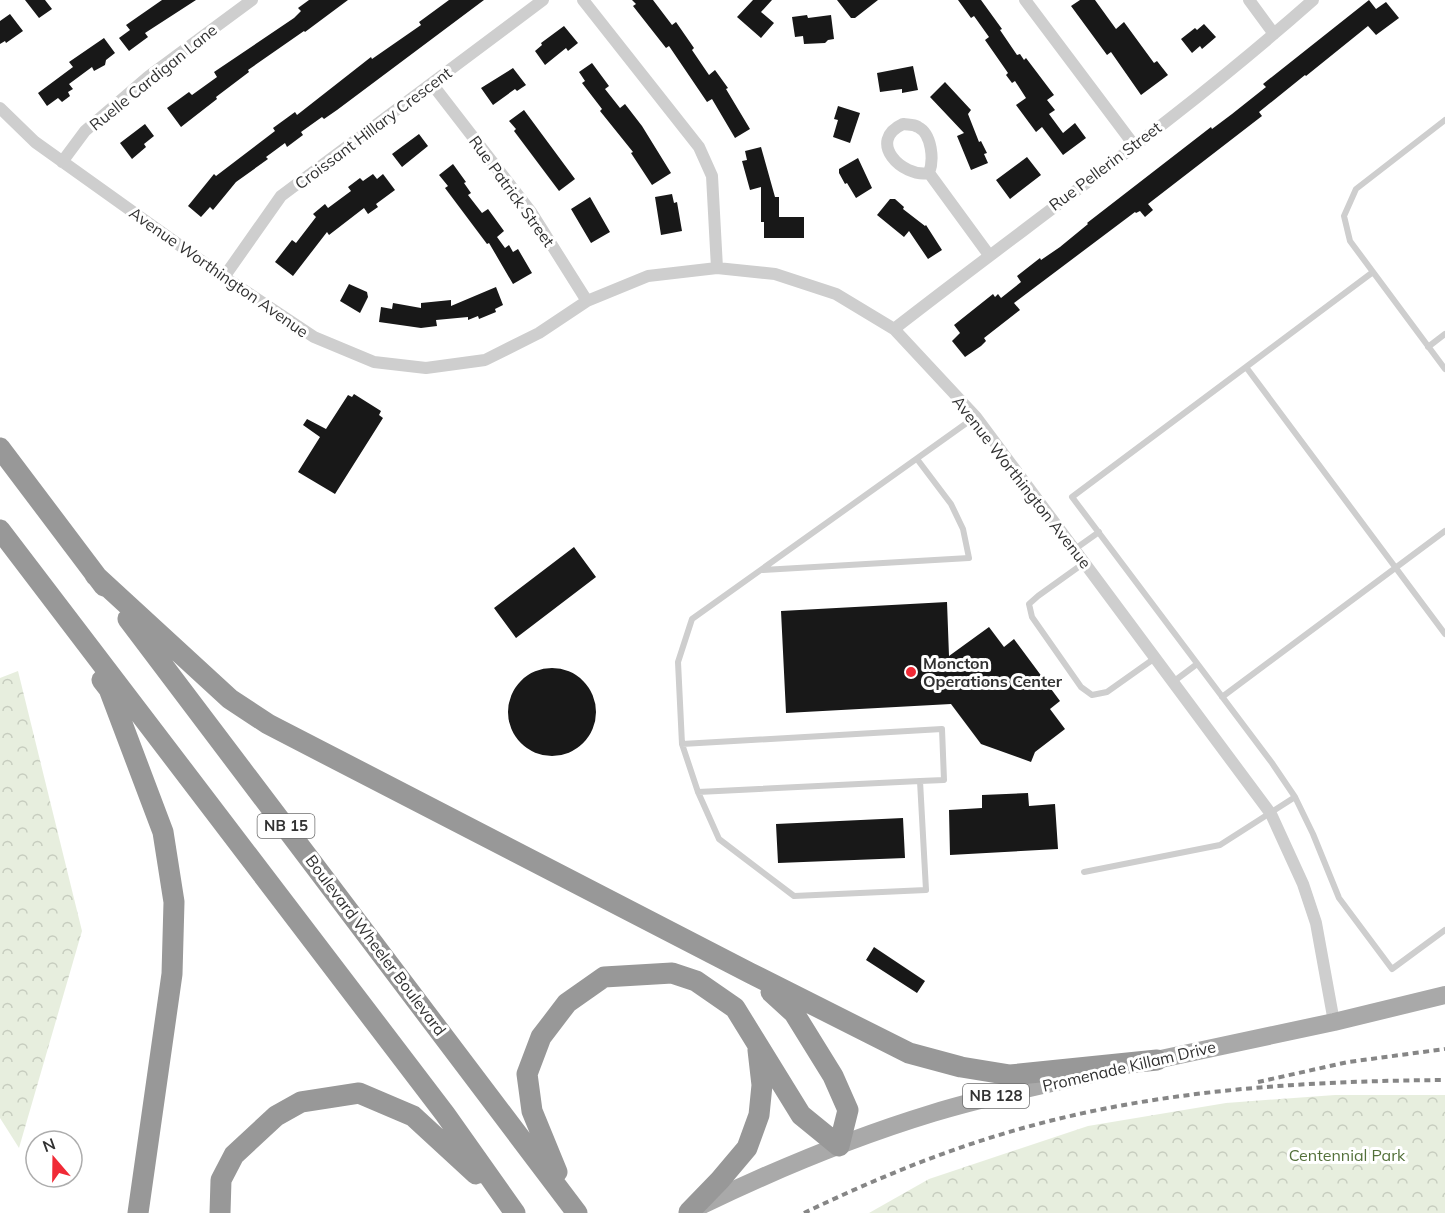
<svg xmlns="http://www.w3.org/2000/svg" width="1445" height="1213" font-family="Mulish,sans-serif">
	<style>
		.forest { fill: url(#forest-crowns) }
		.building { fill: #181818 }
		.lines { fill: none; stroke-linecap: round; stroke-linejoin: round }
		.lane { stroke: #cecece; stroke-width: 6 }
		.street { stroke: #cecece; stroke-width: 12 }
		.primary { stroke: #a9a9a9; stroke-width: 18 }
		.highway { stroke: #989898; stroke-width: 21 }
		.rail { stroke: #868686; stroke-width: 4; stroke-dasharray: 6 4.5; stroke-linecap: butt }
		.poi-dot { fill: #f02a36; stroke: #fff; stroke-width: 2 }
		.labels { text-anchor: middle; stroke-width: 6; stroke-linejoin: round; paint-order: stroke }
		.shield { fill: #fff; stroke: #6f6f6f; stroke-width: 1.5 }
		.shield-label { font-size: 15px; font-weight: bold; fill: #313131 }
		.street-label { font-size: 16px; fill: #313131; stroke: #fff }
		.poi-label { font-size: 16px; font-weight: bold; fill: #313131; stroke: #fff; text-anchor: start }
		.park-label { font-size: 16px; fill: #53703a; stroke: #fff }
	</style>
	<defs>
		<pattern id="forest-crowns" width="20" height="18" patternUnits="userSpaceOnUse" patternTransform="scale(1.5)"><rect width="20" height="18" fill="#e7eede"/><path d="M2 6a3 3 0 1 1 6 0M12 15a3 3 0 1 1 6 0" fill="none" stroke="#c7cdbf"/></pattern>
	</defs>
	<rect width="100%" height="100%" fill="#fff"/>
	<!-- forest -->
	<path class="forest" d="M18,671L82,931L19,1148L0,1118V678Z
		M1335,1095H1445V1213H869L929,1179L1088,1126L1226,1103Z"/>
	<!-- building -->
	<path class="building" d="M25,0H45L52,9L39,18Z
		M162,0H196L145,33L148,37L129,51L119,38L130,30L126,25Z
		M309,0H348L305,32L304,31L248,70L249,72L216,97L217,99L181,127L167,108L189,92L192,95L217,77L214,72L294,18L301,11L298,8Z
		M449,0H484L337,110L324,119L322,117L301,132L303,135L287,147L285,143L266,157L268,159L236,182L213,210L210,207L201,217L188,206L214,174L216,176L275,131L273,128L295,112L297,115L371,57L372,59L421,25L419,22Z
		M632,0H653L672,25L676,22L694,48L692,50L709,75L715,70L728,88L726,89L750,129L735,138L712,99L707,102L669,46L666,48L633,6L636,4Z
		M753,0H772L761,12L774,23L761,38L737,17Z
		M837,0H878L855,18H851Z
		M958,0H981L1002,29L1000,30L1017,55L1020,54L1024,60L1026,58L1054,95L1047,100L1055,110L1049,114L1063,133L1075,123L1086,138L1063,155L1042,127L1036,132L1016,105L1026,98L1015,81L1012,83L1006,75L1008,73L985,40L989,37L974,16L971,18Z
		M1080,0H1095L1116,29L1124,22L1154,63L1157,61L1168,75L1141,95L1111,52L1107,55L1071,6Z
		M1369,0L1376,9L1386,2L1399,18L1376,35L1368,26L1306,76L1305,75L1259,112L1262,116L1148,204L1153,210L1145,217L1140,211L1136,213L1135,212L1014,303L1020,310L984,338L986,341L981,346L965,357L952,341L960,333L954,325L993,294L995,297L998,294L1001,298L1021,282L1017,276L1040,258L1041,260L1060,247L1088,224L1087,223L1211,127L1212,129L1232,114L1266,87L1263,84Z
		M10,14L23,31L6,43L5,41L0,44V21Z
		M807,15L808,18L831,15L834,39L828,40L825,43L804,44L803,36L795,37L792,17Z
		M1204,24L1216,37L1202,49L1200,46L1192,53L1181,39L1195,28L1197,30Z
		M564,26L578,43L568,51L566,48L545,65L535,51L542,45L541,43Z
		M104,38L115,53L106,60L105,65L94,71L92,67L69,84L73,89L68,92L70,96L62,102L58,98L47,106L38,93L73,67L69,62Z
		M592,63L609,86L605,89L620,108L625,104L642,126L671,173L652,185L631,153L633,152L600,111L602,109L582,83L585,81L579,72Z
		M913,66L918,90L902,93V89L880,92L877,73Z
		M513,68L526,85L517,91L515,89L493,105L481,88Z
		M945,82L971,110L968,114L979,142L981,141L987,153L984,154L988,163L971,170L957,136L964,133L930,97Z
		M838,106L860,113L850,143L833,137L838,120L834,119Z
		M524,110L575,179L559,191L514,131L516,129L509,121Z
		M145,124L154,136L144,144L146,147L132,159L120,143Z
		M419,134L428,146L402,167L392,154Z
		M761,147L775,197H779V217H804V238H764V222H761V187L750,190L742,161L747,160L745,151Z
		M1027,157L1041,175L1010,199L996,180Z
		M858,158L872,188L856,198L847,183L845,184L839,173V169Z
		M453,164L466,182L464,183L471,193L468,195L482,213L488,209L504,231L497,237L505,248L509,245L513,252L518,249L532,273L513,284L489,243L487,244L445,188L448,186L439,175Z
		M373,174L377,179L383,174L395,190L376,204L378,207L368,214L364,208L329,235L327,232L293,276L275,262L292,240L296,243L316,217L313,214L325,204L328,208L351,191L348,187L360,178L363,181Z
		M672,194L674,203L677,202L682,231L661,235L655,197Z
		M590,197L610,232L591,243L571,209Z
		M890,199H895L904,207L903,209L925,226L926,225L942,250L928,259L909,231L904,237L877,215Z
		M349,284L367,292L368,297L360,313L340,301Z
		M496,287L503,305L495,309L496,312L479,319L478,316L468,320V317L436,320L437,326L421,328L379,322L381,307L392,309L393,303L421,308V303L451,300V306Z
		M354,394L381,411L379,415L383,418L335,494L298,472L320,437L303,425L307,419L326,429L348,395L352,397Z
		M574,547L596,577L516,638L494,608Z
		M947,602L949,656L989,627L1004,647L1014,639L1060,701L1050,709L1065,729L1035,752L1031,762L981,744L951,704L786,713L781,611Z
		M508 712a44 44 0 1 1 88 0a44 44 0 1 1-88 0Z
		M1028,793L1029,806L1055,804L1058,849L950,855L949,810L982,808V795Z
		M903,818L905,858L778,863L776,824Z
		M874,947L925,981L917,993L866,960Z"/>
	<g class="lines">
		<!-- lane -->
		<path class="lane" d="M1445,120L1356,189L1344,216L1350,241L1445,369
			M1373,272L1246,367L1445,634
			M1428,347L1445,334
			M1246,367L1072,497L1272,763L1295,797L1313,834L1339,898L1392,969L1445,930
			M1075,549L1099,532
			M1084,563L1038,596L1029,604L1032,617L1081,687L1092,695L1107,692L1155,658
			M763,570L969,558L963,529L951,504L917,459
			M1173,682L1197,664
			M1222,697L1445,531
			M682,744L942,729L944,780L920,781
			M698,792L920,781L926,890L794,896L719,839L698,792L682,744L678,662L692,619L975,417
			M1084,872L1220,845L1295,797"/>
		<!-- street -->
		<path class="street" d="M583,0L699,147L712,176L717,268
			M1025,0L1134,145
			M1249,0L1274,34
			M432,84L531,212L587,301
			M0,108L35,142L224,277L314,337L374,362L426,368L485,360L539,333L587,301L648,276L717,268L775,274L836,294L894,329L976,417L1271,814L1303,884L1316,923L1334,1022
			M903,124C908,125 913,124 918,127C932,134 934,160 929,173C902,178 866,141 903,124Z
			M62,162L85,131L149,76L252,0
			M929,173L989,255
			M224,277L281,196L543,0
			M894,329C1034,220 1180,118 1313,0"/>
		<!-- primary -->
		<path class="primary" d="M1142,1063L1334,1022L1445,995
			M696,1208C772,1171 851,1138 933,1113C985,1097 1039,1086 1092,1074"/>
		<!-- highway -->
		<path class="highway" d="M0,448L104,586
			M0,530L445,1114L515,1213
			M95,575L230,699L268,724L750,973L909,1053L961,1067L1010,1075L1157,1060
			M128,619L577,1213
			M102,680L109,689L163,832L174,902L172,974L138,1213
			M557,1172L532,1111L527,1074L541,1037L567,1003L604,977L672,973L696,981L735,1008L801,1115L839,1146L848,1110L833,1076L794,1013L771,992
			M689,1212L720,1180L747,1148L759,1115L762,1085L758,1050
			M220,1213L221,1180L234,1155L276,1116L301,1102L359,1093L413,1116L476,1174"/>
		<!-- rail -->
		<path class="rail" d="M1258,1082L1348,1062L1445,1049
			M804,1213C879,1177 957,1145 1038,1124C1170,1089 1309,1081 1445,1080"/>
	</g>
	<!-- markers -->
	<circle class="poi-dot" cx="911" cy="672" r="6"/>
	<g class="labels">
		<!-- shield labels -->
		<g class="shield">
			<rect x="257.5" y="814" width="57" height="24" rx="4.5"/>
			<rect x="963" y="1084" width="66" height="24" rx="4.5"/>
		</g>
		<g class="shield-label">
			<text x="286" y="831">NB 15</text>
			<text x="996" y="1101">NB 128</text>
		</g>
		<!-- street labels -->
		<g class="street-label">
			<text transform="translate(153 77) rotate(-39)" y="6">Ruelle Cardigan Lane</text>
			<text transform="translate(373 128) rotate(-37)" y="6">Croissant Hillary Crescent</text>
			<text transform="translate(1105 166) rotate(-37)" y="6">Rue Pellerin Street</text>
			<text transform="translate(512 191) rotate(54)" y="6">Rue Patrick Street</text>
			<text transform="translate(219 272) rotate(35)" y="6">Avenue Worthington Avenue</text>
			<text transform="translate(1022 482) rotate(52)" y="6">Avenue Worthington Avenue</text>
			<text transform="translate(376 945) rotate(53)" y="6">Boulevard Wheeler Boulevard</text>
			<text transform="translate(1129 1066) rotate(-13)" y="6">Promenade Killam Drive</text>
		</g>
		<!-- poi labels -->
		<g class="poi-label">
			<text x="923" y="669">Moncton<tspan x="923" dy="18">Operations Center</tspan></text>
		</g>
		<!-- park labels -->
		<g class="park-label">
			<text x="1347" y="1161">Centennial Park</text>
		</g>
	</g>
	<!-- north arrow -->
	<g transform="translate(54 1159) rotate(340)"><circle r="28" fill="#ffffff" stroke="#adadad" stroke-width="1.5"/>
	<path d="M0-4.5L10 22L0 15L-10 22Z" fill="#f02a36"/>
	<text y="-9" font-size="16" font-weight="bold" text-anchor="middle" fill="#313131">N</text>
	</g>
</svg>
